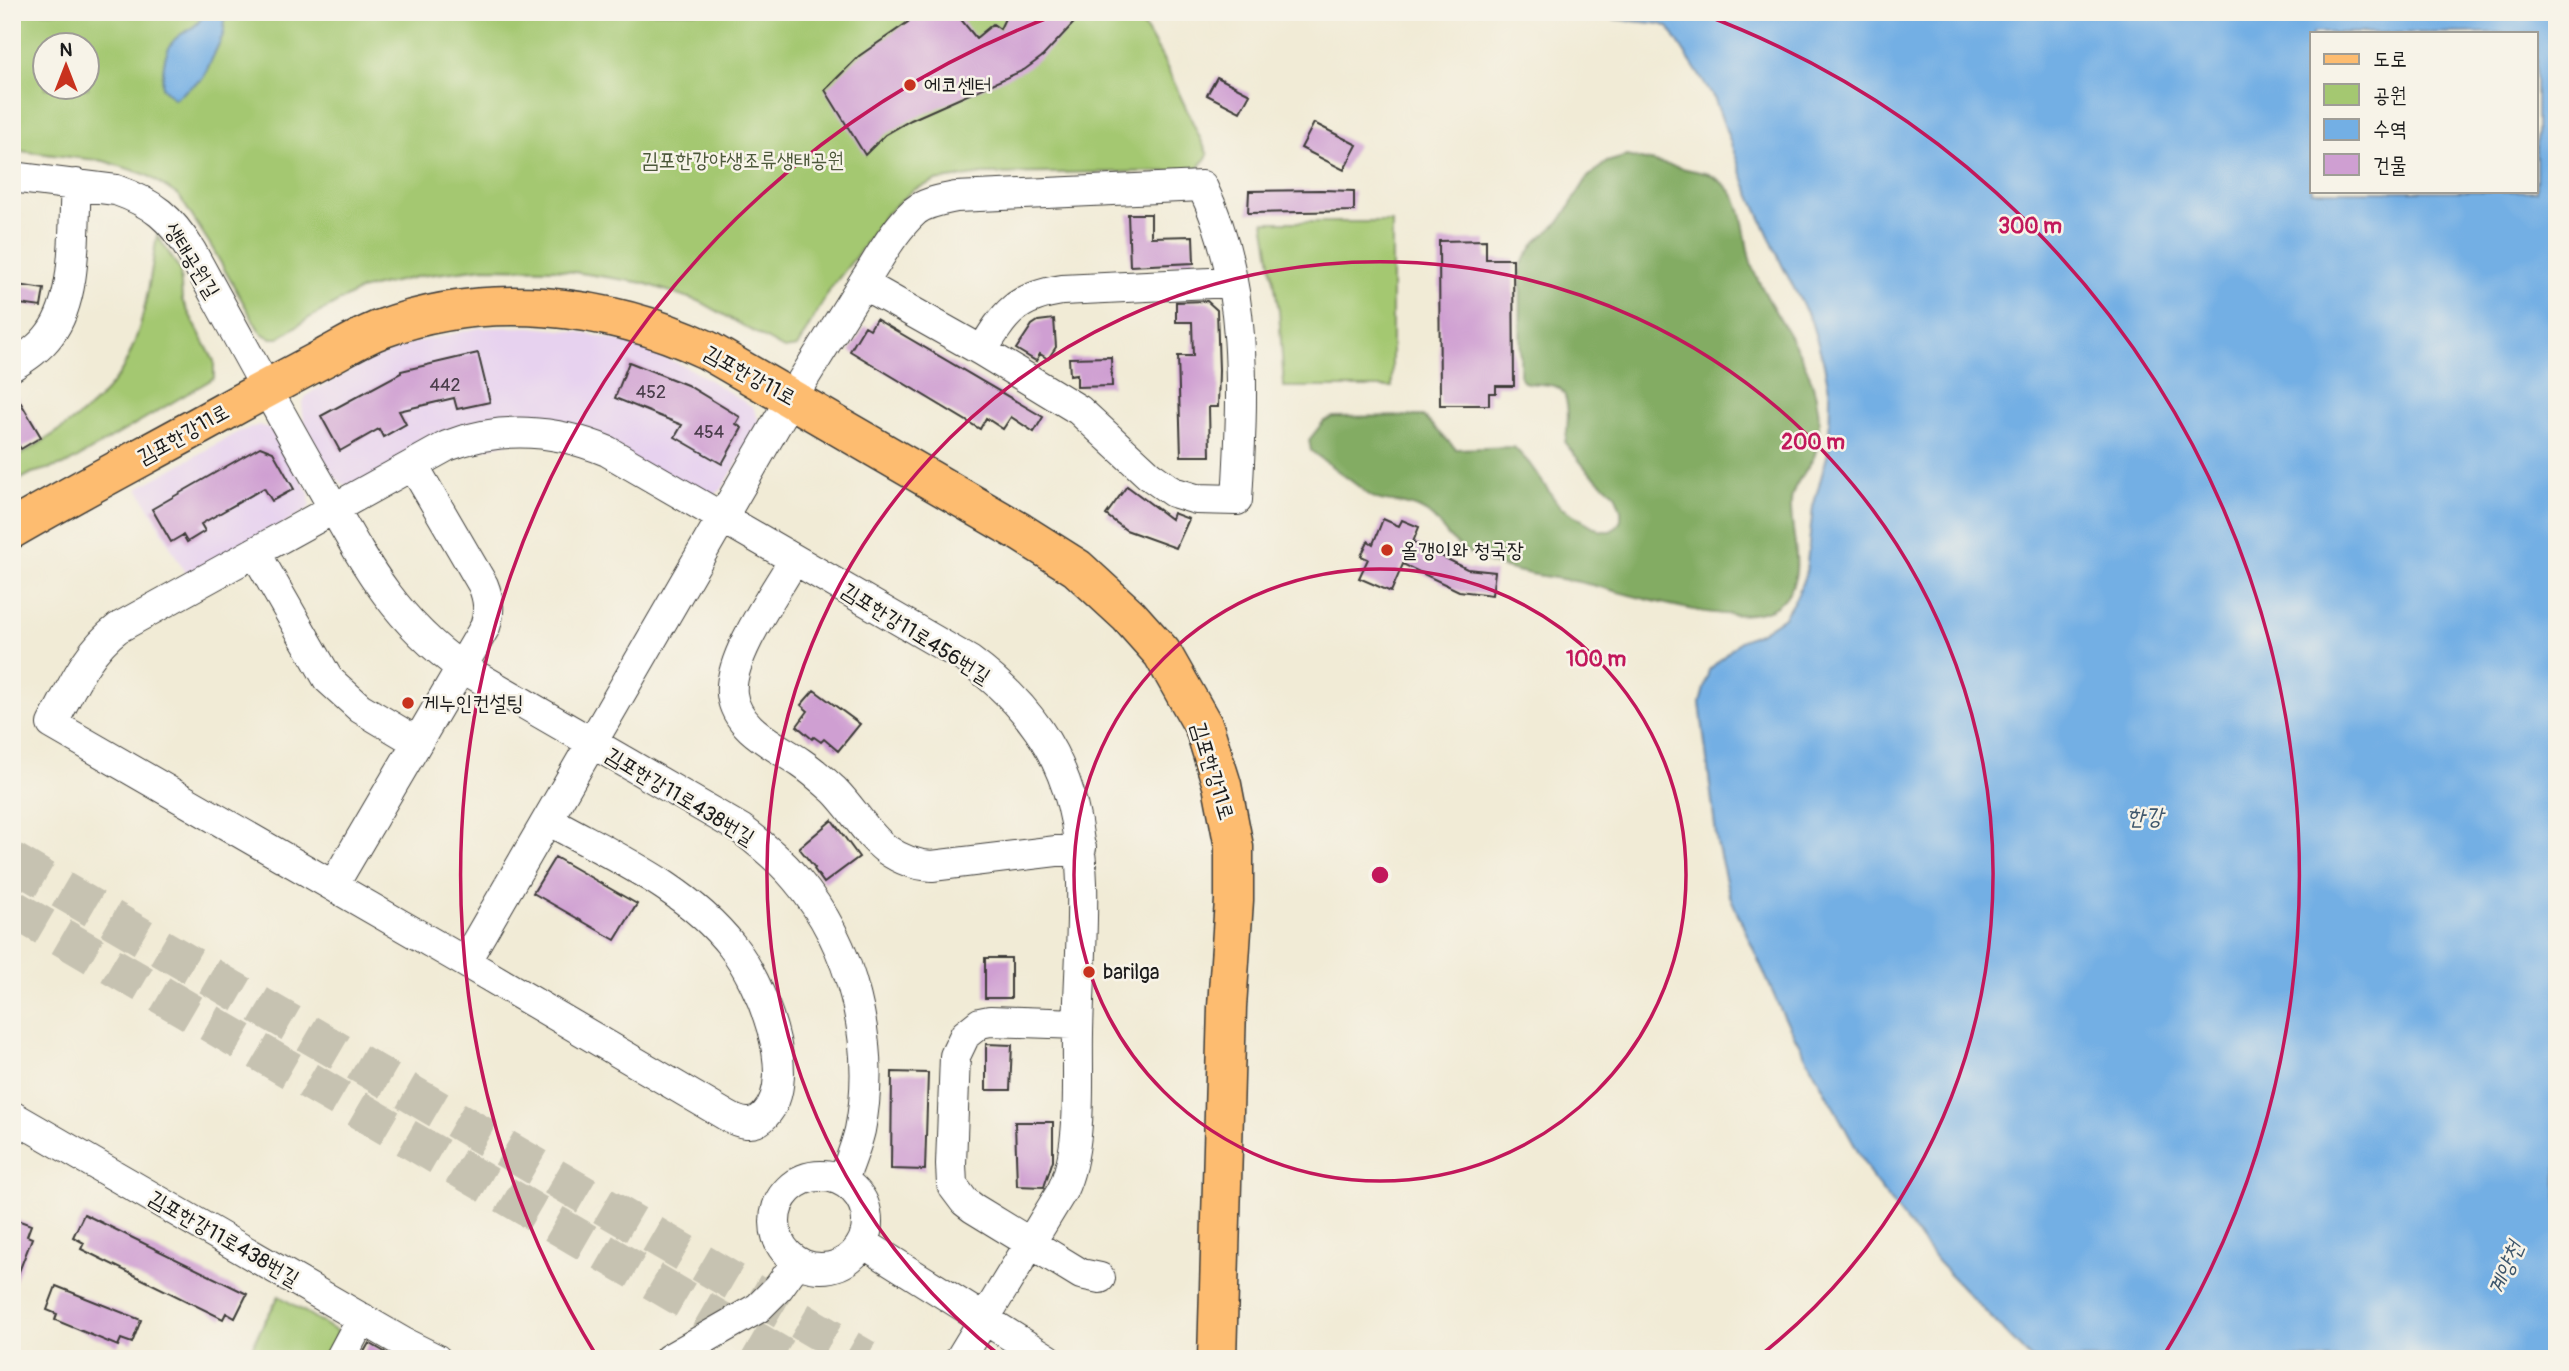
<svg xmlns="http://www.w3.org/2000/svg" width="2569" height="1371" font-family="Pangolin,'Poor Story',sans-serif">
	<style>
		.built { fill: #e7d2ef }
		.green { fill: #a4c871; stroke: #607246; stroke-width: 2; fill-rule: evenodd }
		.forest { fill: #83ac63; stroke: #506440; stroke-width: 2 }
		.water { fill: #73afe4; stroke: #486680; stroke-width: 2; fill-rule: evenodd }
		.building { fill: #cf9fd2 }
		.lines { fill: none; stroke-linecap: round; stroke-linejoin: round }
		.highway-tunnel { stroke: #c6c2b1; stroke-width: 38; stroke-dasharray: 38 19; stroke-linecap: butt }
		.minor-casing { stroke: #3c3b38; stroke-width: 32 }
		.major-casing { stroke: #3c3b38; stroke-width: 41 }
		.minor { stroke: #fff; stroke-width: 30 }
		.major { stroke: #fdbc70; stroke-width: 38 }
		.ring { fill: none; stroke: #c2185b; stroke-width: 3.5 }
		.poi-dot { fill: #c8321e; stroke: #f7f3e8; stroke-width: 2.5 }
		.labels { text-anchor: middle; stroke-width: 5; stroke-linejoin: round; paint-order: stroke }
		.number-label { font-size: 18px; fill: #493d4a }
		.poi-label { font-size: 21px; fill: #1c1c1c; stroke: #f7f3e8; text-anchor: start }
		.park-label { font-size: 21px; fill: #4c583a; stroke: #f7f3e8 }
		.street-label { font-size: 21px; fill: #1c1c1c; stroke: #f7f3e8 }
		.water-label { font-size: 23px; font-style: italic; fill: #3f576c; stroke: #f7f3e8 }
		.centre { fill: #c2185b; stroke: #f7f3e8; stroke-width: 3.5 }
		.ring-label { font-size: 21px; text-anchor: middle; font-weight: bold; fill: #c2185b; stroke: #f7f3e8; stroke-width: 5; stroke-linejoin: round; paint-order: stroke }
	</style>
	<rect width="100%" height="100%" fill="#f7f3e8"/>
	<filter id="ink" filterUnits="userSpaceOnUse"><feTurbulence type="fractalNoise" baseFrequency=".0143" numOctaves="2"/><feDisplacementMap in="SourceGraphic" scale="14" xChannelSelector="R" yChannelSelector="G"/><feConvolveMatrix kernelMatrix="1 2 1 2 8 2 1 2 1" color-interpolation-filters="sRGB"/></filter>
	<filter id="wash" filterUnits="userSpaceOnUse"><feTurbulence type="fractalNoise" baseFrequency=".00686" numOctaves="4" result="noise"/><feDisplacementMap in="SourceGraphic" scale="28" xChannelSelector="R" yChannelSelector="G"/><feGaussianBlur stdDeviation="1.57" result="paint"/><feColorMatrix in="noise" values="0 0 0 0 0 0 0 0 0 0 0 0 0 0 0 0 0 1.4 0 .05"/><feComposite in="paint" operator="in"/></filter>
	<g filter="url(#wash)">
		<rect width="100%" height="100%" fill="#f1ebd6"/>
		<!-- built -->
		<path class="built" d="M530,327L580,332L637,345L691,369L753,407L760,423L757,431L721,490L711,497L562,428L350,486L344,485L332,474L304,422L302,404L306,396L313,391L370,360L411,343L479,328Z
			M259,425L272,429L309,493L310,505L307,510L189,580L138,488L238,432Z"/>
		<!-- green -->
		<path class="green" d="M12,12H1136L1162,57L1208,155L1197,171L982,174L935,181L913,190L884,216L861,250L831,288L797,347L784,349L701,302L644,283L555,269L484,268L420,276L360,290L309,318L279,338H270L260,332L210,244L179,196L147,175L104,161L12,150ZM46,46H88V88H46Z
			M1264,222H1392V387H1284L1279,311Z
			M157,235L180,270L182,300L214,361V378L67,464L32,473L12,484V460C53,435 100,409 124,366C145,327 150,278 157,235Z
			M279,1296L336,1331L337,1335L324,1359H247L259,1332Z"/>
		<!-- forest -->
		<path class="forest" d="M1627,156L1709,174C1720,180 1730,188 1736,199C1747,222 1744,248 1754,271C1776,323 1820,365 1819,426C1818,435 1818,448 1814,457C1806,473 1791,485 1791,504C1790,538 1810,577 1779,604C1744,634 1625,592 1583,583C1549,576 1513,574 1480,559C1470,554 1458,546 1450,538C1440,527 1434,515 1420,509C1400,499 1376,506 1362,489L1311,451L1309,440L1324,421L1333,417L1423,416L1456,449L1514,447L1529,463L1560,507L1601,531H1610L1617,527L1621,520V510L1615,494L1587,470L1565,443C1568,430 1572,393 1557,387C1547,383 1534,385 1524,382L1520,376L1521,265L1536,242L1561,220L1588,177L1607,162Z"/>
		<!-- water -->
		<path class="water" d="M205,12H224V33L203,78L174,99L162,87C163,69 163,46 180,35C195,25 195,29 205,12Z
			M1598,12H2557V1359H2031L1938,1262L1873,1179L1781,1011L1729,894L1717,843L1700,703L1709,670L1740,641L1761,632L1784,617L1798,594L1806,572L1813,507L1829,449L1830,395L1824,364L1811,321L1782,265L1746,185L1715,100L1674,36L1668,27L1661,24L1614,19ZM2312,33H2536V191H2312Z"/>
		<g id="blocks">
			<!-- building -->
			<path class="building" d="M916,12H955L976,38L993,24L1000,29L1008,12H1084L1043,56L1024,70L911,120L885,135L865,155L825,90L859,56L908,22Z
				M1217,77L1250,94L1240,112L1207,95Z
				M1314,123L1357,145L1344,170L1301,148Z
				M1321,190L1354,191V211L1248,213L1249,191Z
				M1128,214H1151V237L1193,236L1194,263L1130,266Z
				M1486,240V259H1513L1514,386H1496V393H1489V405H1440L1439,241Z
				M12,284L44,289L41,307L12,303Z
				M1207,301L1217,310L1219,370L1218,407H1209L1210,456H1181L1178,356H1193L1192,322H1176V302Z
				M876,319L1043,417L1034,432L1011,417L1003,429L986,418L980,429L850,351L865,326L870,329Z
				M1054,319L1056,347L1048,359L1040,354L1036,361L1016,349L1032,325L1038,321Z
				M478,353L490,402L457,409L454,398L399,411L406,424L383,437L379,429L340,451L321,416L401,373V371Z
				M1111,357L1112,386L1077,387V374L1070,375L1069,358Z
				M629,362L687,385L740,417L736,424L742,428L722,464L675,437L682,425L615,398Z
				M12,388L41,437L21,449L12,435Z
				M260,447L273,452L294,489L272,501L264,488L201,524L205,531L187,542L183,535L171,542L152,509Z
				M1127,486L1171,519L1173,513L1189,519L1176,548L1126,530L1106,515Z
				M1383,519L1399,526L1402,520L1419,527L1413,542L1467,569L1495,572L1492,595L1459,591L1403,564L1391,592L1359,578L1368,559L1361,556L1368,541L1373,544Z
				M814,690L860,724L838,751L824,739L821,742L814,737L812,739L797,726L808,711L801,705Z
				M832,820L859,857L824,883L814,869L815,868L799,848Z
				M555,857L637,904L615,940L533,893Z
				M985,958H1011V998H985Z
				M986,1044L1012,1045L1010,1090H986Z
				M892,1072L928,1073L925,1170L891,1169Z
				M1015,1122H1053V1160L1044,1187L1017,1186Z
				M84,1214L247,1294L235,1318L226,1313L223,1319L81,1249L84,1243L73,1237Z
				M12,1218L31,1225L27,1236L32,1238L13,1287Z
				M56,1286L141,1320L132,1343L121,1339L118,1346L55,1320L57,1314L47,1310Z
				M369,1343L395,1358L396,1359H360Z"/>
		</g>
	</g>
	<g filter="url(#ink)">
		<use href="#blocks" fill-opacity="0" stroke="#3c3b38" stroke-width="2"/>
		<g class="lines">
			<!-- highway-tunnel -->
			<path class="highway-tunnel" d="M12,861L866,1359
				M12,908L787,1359"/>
			<defs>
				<path id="minor" d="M12,177L116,190C153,203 171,218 191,251C231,324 271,398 312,470C357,547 386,614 461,667L741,829C761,844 780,860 796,879C853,945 877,1045 860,1130C856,1147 849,1164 843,1180
					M982,351C1005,313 1016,297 1062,290L1232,282
					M12,366C26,357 40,348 50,334C78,297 73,228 76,184
					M255,552L328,679L360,708L417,742
					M794,560C776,591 728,658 732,694C736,729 775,745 801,763C813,771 824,781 834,790C853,809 866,834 887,850C901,860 915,865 932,866L1081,848
					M548,820C612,856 686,887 732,946C759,980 801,1077 765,1115C754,1128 739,1123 727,1116L465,962L52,724C71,690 86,652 118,628L447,446C500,426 555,429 607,451L970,661C1109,764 1081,883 1078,1033C1077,1082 1083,1147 1062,1191L960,1359
					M333,886L485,627C490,612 489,600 483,585L413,465
					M465,962L792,397C817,357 842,317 867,277C881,255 895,229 915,211C926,202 942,200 956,197L1202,186C1249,282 1243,396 1237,500L1196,499L1173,492L1149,475L1079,410L982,351L863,284
					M1078,1024L990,1021L980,1023L965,1035L955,1056L951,1164L952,1185L964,1201L973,1208L1081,1274L1100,1278
					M12,1116L404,1343L436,1359
					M775 1222a46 46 0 1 1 92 0a46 46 0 1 1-92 0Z
					M863,1243L1048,1359
					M340,1359L362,1318
					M669,1359L758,1308L779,1287L797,1262"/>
				<path id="major" d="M12,529C81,489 152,452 222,413C256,394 290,376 324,358C343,348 362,336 381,329C486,290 608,303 707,350L1020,532L1077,568L1129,616L1162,653L1204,727L1222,785L1234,847V900L1227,1007L1217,1359"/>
			</defs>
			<!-- minor casing -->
			<use href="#minor" class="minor-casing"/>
			<!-- major casing -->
			<use href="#major" class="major-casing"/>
			<!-- minor -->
			<use href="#minor" class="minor"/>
			<!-- major -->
			<use href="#major" class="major"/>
		</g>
	</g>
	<!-- distance rings -->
	<g class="ring">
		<circle cx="1380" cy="875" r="306"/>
		<path d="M1003 1358A613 613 0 1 1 1757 1358"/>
		<path d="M596 1355A919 919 0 0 1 1058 14M1702 14A919 919 0 0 1 2164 1355"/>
	</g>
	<!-- markers -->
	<g class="poi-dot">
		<circle cx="910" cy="85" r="7"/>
		<circle cx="1387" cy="550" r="7"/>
		<circle cx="408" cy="703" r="7"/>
		<circle cx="1089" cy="972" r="7"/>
	</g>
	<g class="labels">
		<!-- number labels -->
		<g class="number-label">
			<text x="445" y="391">442</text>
			<text x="651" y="398">452</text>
			<text x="709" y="438">454</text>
		</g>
		<!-- poi labels -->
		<g class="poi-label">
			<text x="924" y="92">에코센터</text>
			<text x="1401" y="557">올갱이와 청국장</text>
			<text x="422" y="710">게누인컨설팅</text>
			<text x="1103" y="979">barilga</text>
		</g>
		<!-- park labels -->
		<g class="park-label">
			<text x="743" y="167">김포한강야생조류생태공원</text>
		</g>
		<!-- street labels -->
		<g class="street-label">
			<text transform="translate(192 260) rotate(58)" y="7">생태공원길</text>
			<text transform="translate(750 375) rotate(29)" y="7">김포한강11로</text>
			<text transform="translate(183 434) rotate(-29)" y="7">김포한강11로</text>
			<text transform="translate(916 633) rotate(32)" y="7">김포한강11로456번길</text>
			<text transform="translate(1213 771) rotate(73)" y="7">김포한강11로</text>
			<text transform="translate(680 796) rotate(31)" y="7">김포한강11로438번길</text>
			<text transform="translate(224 1238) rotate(30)" y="7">김포한강11로438번길</text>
		</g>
		<!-- water labels -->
		<g class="water-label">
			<text x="2145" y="824">한강</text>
			<text transform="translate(2505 1268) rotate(-67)" y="8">계양천</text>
		</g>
	</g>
	<circle cx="1380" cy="875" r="10" class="centre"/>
	<g class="ring-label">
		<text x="2030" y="233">300 m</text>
		<text x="1813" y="449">200 m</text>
		<text x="1596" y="666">100 m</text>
	</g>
	<!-- margin -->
	<rect width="2569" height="1371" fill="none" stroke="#f7f3e8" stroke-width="42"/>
	<!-- legend -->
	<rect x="2310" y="32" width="228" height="161" fill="#f7f3e8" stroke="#9f9d96" stroke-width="2"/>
	<rect x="2324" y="54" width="35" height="10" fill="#fdbc70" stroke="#9f9d96" stroke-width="2"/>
	<text x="2373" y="66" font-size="21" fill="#1c1c1c">도로</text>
	<rect x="2324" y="84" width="35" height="21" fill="#a4c871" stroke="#9f9d96" stroke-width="2"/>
	<text x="2373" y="102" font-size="21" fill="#1c1c1c">공원</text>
	<rect x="2324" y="119" width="35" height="21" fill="#73afe4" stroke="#9f9d96" stroke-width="2"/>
	<text x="2373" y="136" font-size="21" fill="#1c1c1c">수역</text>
	<rect x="2324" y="154" width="35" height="21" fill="#cf9fd2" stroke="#9f9d96" stroke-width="2"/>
	<text x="2373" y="172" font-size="21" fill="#1c1c1c">건물</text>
	<!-- north arrow -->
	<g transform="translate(66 66)"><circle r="33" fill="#f7f3e8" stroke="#9f9d96" stroke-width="2"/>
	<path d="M0-5L12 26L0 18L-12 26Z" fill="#c8321e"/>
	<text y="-10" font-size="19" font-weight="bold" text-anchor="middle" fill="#1c1c1c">N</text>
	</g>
</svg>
